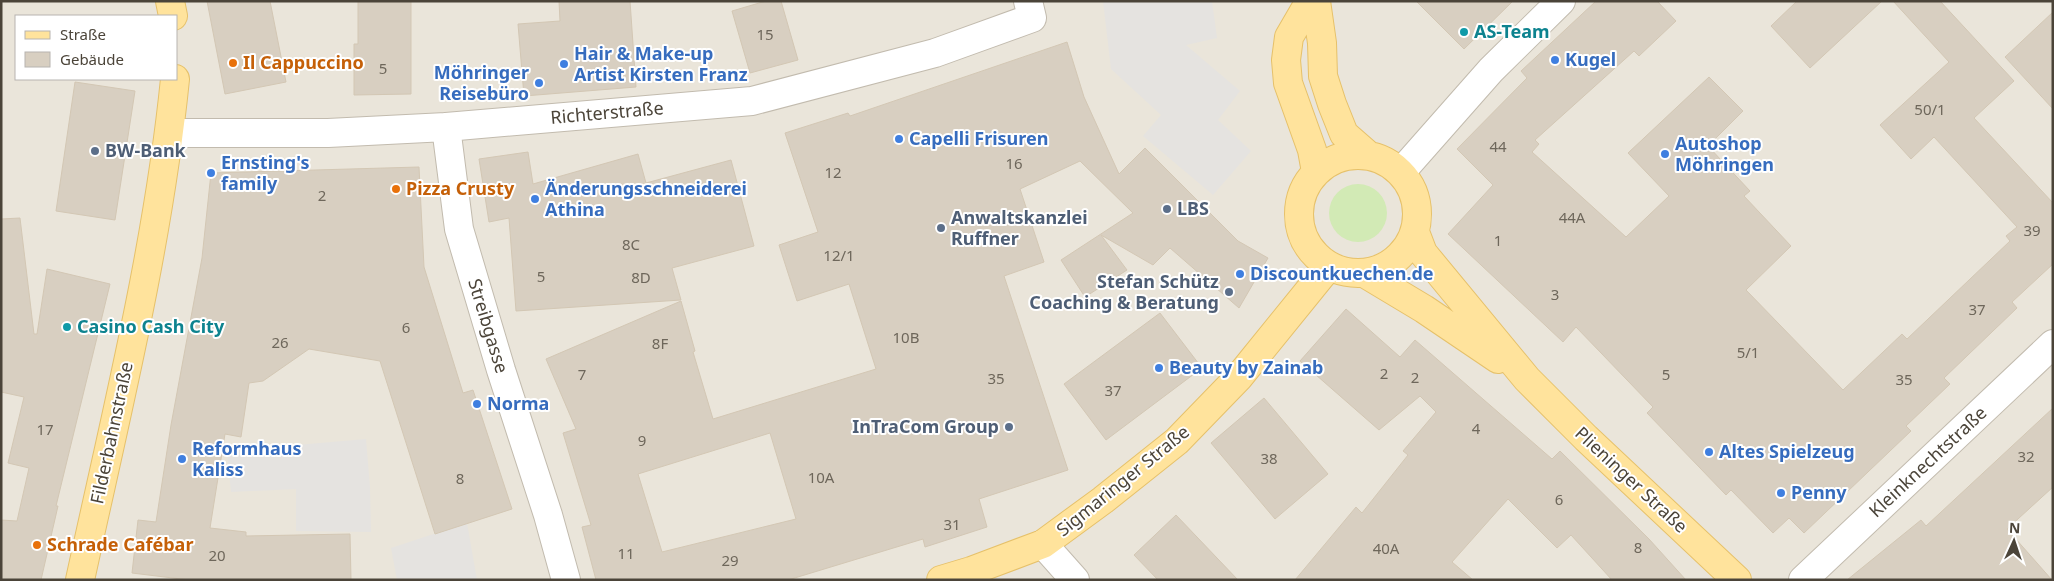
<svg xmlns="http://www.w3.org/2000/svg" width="2054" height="581" font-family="'Noto Sans',sans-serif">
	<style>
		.residential { fill: #eae5da; fill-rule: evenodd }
		.green { fill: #d2eab5 }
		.parking { fill: #e5e3e0 }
		.building { fill: #d8cfc1; stroke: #d3c7b4; fill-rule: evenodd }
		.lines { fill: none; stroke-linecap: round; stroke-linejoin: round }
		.minor-casing { stroke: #c2bbae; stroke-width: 30 }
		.major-casing { stroke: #e6c16a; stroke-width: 30 }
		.minor { stroke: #fff; stroke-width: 28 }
		.major { stroke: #ffe39c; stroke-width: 28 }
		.culture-dot { fill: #0f9aa8; stroke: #fff; stroke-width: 2 }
		.shop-dot { fill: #3f7fe0; stroke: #fff; stroke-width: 2 }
		.food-dot { fill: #e8710a; stroke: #fff; stroke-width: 2 }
		.service-dot { fill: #5c6f8a; stroke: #fff; stroke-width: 2 }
		.labels { text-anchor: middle; stroke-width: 4; stroke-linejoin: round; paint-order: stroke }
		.number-label { font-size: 15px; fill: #6e675b }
		.culture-label { font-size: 18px; font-weight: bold; fill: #0d838f; stroke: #fff; text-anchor: start }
		.shop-label { font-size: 18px; font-weight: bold; fill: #366cbe; stroke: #fff; text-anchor: start }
		.food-label { font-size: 18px; font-weight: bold; fill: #c56008; stroke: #fff; text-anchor: start }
		.street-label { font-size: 18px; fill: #4b4439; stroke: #fff }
		.service-label { font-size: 18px; font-weight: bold; fill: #4e5e75; stroke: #fff; text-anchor: start }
	</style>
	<rect width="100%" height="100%" fill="#f6f3ec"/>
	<!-- residential -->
	<path class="residential" d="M1,1H2053V580H1ZM16,16H176V79H16Z"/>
	<!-- green -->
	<path class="green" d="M1329 213a29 29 0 1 1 58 0a29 29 0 1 1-58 0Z"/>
	<!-- parking -->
	<path class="parking" d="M1103,1H1212L1217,38L1186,45L1240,91L1218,120L1251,151L1213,195L1143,136L1161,115L1111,69Z
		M366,439L370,487L371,532L296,531V489L231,492L227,451Z
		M467,523L477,580H397L391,548Z"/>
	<!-- building -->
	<path class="building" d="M207,1H270L286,82L225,94Z
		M358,1H411V94L354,95V44H358Z
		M559,1H630L636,87L524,96L518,24L560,21Z
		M766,1H781L798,60L750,73L732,11Z
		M1416,1H1513L1464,49Z
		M1596,1H1657L1676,21L1639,56L1634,51L1535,140L1539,144L1532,152L1626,237L1669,196L1628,153L1709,77L1743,111L1708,146L1750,191L1744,196L1791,246L1746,290L1843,390L1902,334L1907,339L2010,241L2006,236L2017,227L1934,137L1911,159L1880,125L1949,62L1893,1H1940L2014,81L1974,118L2053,203V264L2012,302L2017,308L1944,378L1950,384L1906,426L1911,431L1804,533L1789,518L1773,533L1731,490L1726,495L1647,413L1653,407L1576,327L1563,342L1448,234L1493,185L1457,149L1527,78L1521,71Z
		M1797,1H1882L1810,68L1771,26Z
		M2053,12V109L2005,57Z
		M1067,42L1084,97L1119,174L1145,148L1238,241L1268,258L1239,308L1170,248L1153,265L1101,235L1127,270L1085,297L1061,260L1133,213L1080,161L1020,189L1044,262L1004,276L1068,470L979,499L987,527L925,547L923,539L788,580H596L582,527L591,525L563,433L576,429L546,359L681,301L695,351L693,352L713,419L876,369L849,284L797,301L779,245L818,232L785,133L848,113L850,116ZM770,433L796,519L662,552L638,474Z
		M75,82L135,91L115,220L56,211Z
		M528,152L533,184L638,154L646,183L731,160L754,246L672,268L681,300L516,311L509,218L489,222L479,159Z
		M419,167L424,267L463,393L473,390L512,509L435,534L380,361L309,349L263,381L249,383L241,437L225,434L210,528L246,532V536L350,534L351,580H189L132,573L138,520L156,522L171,425L202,258L211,173Z
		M20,218L34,334H37L47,269L110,284L56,506H58L41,580H1V520L17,521L29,468L8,463L24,397L1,392V219Z
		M1346,309L1400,357L1415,340L1552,459L1560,451L1649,539L1686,580H1612L1571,535L1557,548L1508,499L1452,562L1473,580H1295L1356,507L1362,513L1408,455L1403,451L1436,412L1420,396L1379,430L1300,361Z
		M1160,313L1202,368L1106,440L1064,384Z
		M1264,398L1328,474L1275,519L1211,443Z
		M2053,408V487L2007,529L2052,580H1847L1921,520L1926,526Z
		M1176,515L1238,580H1158L1134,555Z"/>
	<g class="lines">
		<defs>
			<path id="minor" d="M446,127L459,229L501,370L548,515L566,580
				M170,133H328L446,127L752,101L935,53L1032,18L1028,1
				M1401,172L1491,70L1561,1
				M1043,544L1075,580
				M1803,580L2053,344"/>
			<path id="major" d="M170,1L173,16
				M1310,1L1289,37L1286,60L1288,83L1312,150L1316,172
				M1316,1L1322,43L1323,76L1332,104L1344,134L1368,155
				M1299 214a59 59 0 1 1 118 0a59 59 0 1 1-118 0Z
				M1415,232L1423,253L1527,379L1586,438L1737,580
				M1364,273L1424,309L1498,359
				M80,580C116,414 158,248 175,79
				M941,580L971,571L1043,544L1103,500L1177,441L1239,377L1329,266"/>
		</defs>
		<!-- minor casing -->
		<use href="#minor" class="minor-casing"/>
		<!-- major casing -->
		<use href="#major" class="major-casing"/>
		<!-- minor -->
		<use href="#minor" class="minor"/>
		<!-- major -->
		<use href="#major" class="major"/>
	</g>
	<!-- markers -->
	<g class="culture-dot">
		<circle cx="1464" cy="32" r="5"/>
		<circle cx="67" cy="327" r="5"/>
	</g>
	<g class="shop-dot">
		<circle cx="1555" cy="60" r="5"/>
		<circle cx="564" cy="64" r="5"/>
		<circle cx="539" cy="83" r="5"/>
		<circle cx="899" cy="139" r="5"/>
		<circle cx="1665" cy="154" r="5"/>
		<circle cx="211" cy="173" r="5"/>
		<circle cx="535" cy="199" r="5"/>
		<circle cx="1240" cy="274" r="5"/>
		<circle cx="1159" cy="368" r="5"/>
		<circle cx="477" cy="404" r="5"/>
		<circle cx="1709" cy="452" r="5"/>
		<circle cx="182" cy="459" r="5"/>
		<circle cx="1781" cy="493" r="5"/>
	</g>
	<g class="food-dot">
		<circle cx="233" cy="63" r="5"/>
		<circle cx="396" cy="189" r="5"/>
		<circle cx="37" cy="545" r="5"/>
	</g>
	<g class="service-dot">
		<circle cx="95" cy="151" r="5"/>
		<circle cx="1167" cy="209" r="5"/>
		<circle cx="941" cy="228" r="5"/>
		<circle cx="1229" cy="292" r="5"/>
		<circle cx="1009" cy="427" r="5"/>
	</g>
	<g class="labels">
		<!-- number labels -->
		<g class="number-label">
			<text x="765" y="40">15</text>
			<text x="383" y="74">5</text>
			<text x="1930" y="115">50/1</text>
			<text x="1498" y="152">44</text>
			<text x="1014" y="169">16</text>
			<text x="833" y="178">12</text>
			<text x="322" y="201">2</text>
			<text x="1572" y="223">44A</text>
			<text x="2032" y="236">39</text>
			<text x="1498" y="246">1</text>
			<text x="631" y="250">8C</text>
			<text x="839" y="261">12/1</text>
			<text x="541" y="282">5</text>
			<text x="641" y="283">8D</text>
			<text x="1555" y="300">3</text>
			<text x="1977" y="315">37</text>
			<text x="406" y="333">6</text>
			<text x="906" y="343">10B</text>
			<text x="280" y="348">26</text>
			<text x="660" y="349">8F</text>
			<text x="1748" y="358">5/1</text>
			<text x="1384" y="379">2</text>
			<text x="582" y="380">7</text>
			<text x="1666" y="380">5</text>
			<text x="1415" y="383">2</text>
			<text x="996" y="384">35</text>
			<text x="1904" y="385">35</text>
			<text x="1113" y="396">37</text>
			<text x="1476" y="434">4</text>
			<text x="45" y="435">17</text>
			<text x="642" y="446">9</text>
			<text x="2026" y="462">32</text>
			<text x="1269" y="464">38</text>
			<text x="821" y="483">10A</text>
			<text x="460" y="484">8</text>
			<text x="1559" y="505">6</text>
			<text x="952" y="530">31</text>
			<text x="1638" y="553">8</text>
			<text x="1386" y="554">40A</text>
			<text x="626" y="559">11</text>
			<text x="217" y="561">20</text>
			<text x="730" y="566">29</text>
		</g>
		<!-- culture labels -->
		<g class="culture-label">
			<text x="1474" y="38">AS-Team</text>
			<text x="77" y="333">Casino Cash City</text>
		</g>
		<!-- shop labels -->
		<g class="shop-label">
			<text x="574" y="60">Hair &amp; Make-up<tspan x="574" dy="21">Artist Kirsten Franz</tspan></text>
			<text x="1565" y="66">Kugel</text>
			<text x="529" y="79" text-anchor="end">Möhringer<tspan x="529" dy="21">Reisebüro</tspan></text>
			<text x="909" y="145">Capelli Frisuren</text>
			<text x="1675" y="150">Autoshop<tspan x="1675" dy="21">Möhringen</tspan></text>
			<text x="221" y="169">Ernsting's<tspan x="221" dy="21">family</tspan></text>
			<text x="545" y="195">Änderungsschneiderei<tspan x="545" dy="21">Athina</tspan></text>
			<text x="1250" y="280">Discountkuechen.de</text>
			<text x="1169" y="374">Beauty by Zainab</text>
			<text x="487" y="410">Norma</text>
			<text x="192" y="455">Reformhaus<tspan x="192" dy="21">Kaliss</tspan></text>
			<text x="1719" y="458">Altes Spielzeug</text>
			<text x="1791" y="499">Penny</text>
		</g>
		<!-- food labels -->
		<g class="food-label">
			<text x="243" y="69">Il Cappuccino</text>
			<text x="406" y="195">Pizza Crusty</text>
			<text x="47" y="551">Schrade Cafébar</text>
		</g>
		<!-- street labels -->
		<g class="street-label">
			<text transform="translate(607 113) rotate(-5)" y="6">Richterstraße</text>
			<text transform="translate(488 326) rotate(73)" y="6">Streibgasse</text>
			<text transform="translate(112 433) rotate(-78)" y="6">Filderbahnstraße</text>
			<text transform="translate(1928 462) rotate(-43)" y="6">Kleinknechtstraße</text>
			<text transform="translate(1631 480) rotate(43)" y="6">Plieninger Straße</text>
			<text transform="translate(1123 481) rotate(-39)" y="6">Sigmaringer Straße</text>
		</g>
		<!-- service labels -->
		<g class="service-label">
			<text x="105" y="157">BW-Bank</text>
			<text x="1177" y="215">LBS</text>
			<text x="951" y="224">Anwaltskanzlei<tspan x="951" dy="21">Ruffner</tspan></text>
			<text x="1219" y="288" text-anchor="end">Stefan Schütz<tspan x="1219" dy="21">Coaching &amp; Beratung</tspan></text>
			<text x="999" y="433" text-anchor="end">InTraCom Group</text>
		</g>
	</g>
	<!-- border -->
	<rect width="2054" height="581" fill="none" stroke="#4b4439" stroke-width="5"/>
	<!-- legend -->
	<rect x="15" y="15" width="162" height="65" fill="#ffffff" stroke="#b7b4b0"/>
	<rect x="25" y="31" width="25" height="8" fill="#ffe39c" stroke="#b7b4b0"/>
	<text x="60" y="40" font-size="15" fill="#4b4439">Straße</text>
	<rect x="25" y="52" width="25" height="15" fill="#d8cfc1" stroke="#b7b4b0"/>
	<text x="60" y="65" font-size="15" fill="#4b4439">Gebäude</text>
	<!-- north arrow -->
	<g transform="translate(2014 541) rotate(3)" stroke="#ffffff" stroke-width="4" paint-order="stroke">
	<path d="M0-4L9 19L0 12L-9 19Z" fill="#4b4439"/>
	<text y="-8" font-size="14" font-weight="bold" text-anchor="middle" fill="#4b4439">N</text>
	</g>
</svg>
